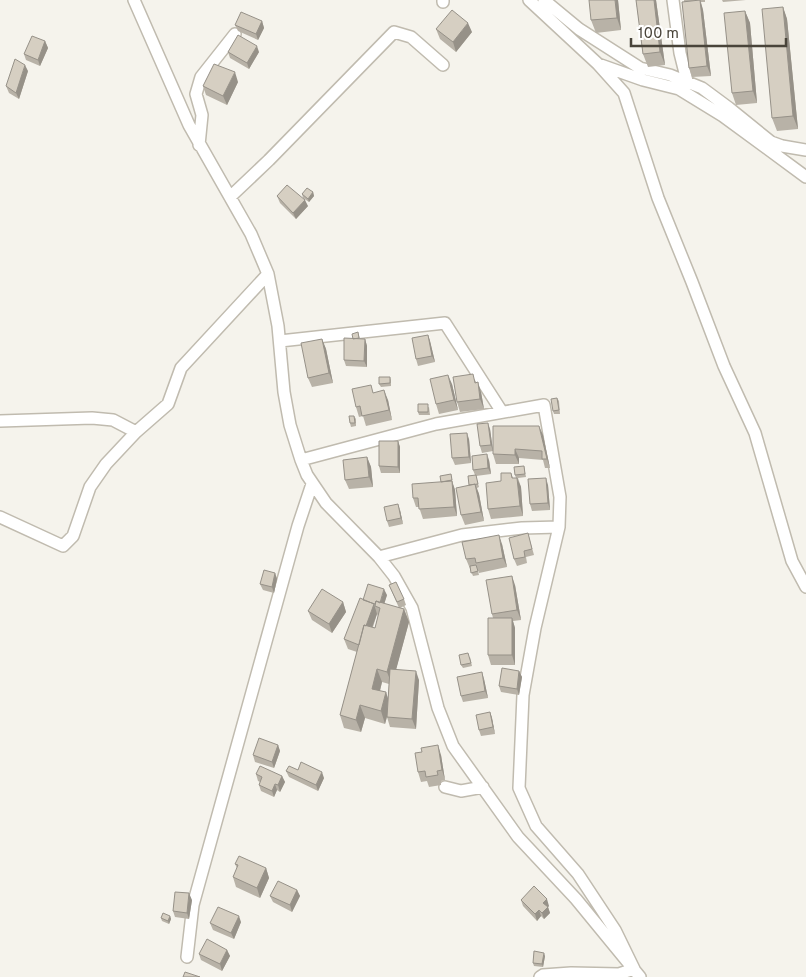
<svg xmlns="http://www.w3.org/2000/svg" width="806" height="977" font-family="Overpass,sans-serif">
	<style>
		.lines { fill: none; stroke-linecap: round; stroke-linejoin: round }
		.minor-casing { stroke: #c0bbaf; stroke-width: 14 }
		.minor { stroke: #fff; stroke-width: 11 }
		.wall { fill: #b8b2a7; fill-rule: evenodd }
		.shaded-wall { fill: #969188 }
		.building { fill: #d6cfc2; stroke: #969188 }
	</style>
	<rect width="100%" height="100%" fill="#f5f3ec"/>
	<g class="lines">
		<defs>
			<path id="minor" d="M134,0L189,125L251,234L268,274L278,326L284,392L290,425L301,460L307,475L326,503L379,557L394,576L412,608L438,708L453,746L518,837L576,899L640,977
				M443,0V2
				M529,0L598,64L643,80L679,89L723,116L806,177
				M544,0L579,29L640,68L670,75L702,88L729,108L771,142L782,146L806,150
				M673,0L680,53L687,81
				M598,64L624,93L658,198L692,282L724,366L755,433L792,561L806,587
				M199,145L202,115L196,94L201,77L235,34
				M230,197L269,160L394,32L411,37L443,65
				M280,341L445,323L502,412
				M0,421L92,418L113,420L136,432L168,404L181,368L268,274
				M301,460L436,424L544,405L560,497L559,527L535,628L523,695L519,788L536,826L578,874L615,930L634,969L619,974L571,973L543,975L540,977
				M0,517L63,546L73,536L90,487L106,464L136,432
				M379,557L462,535L522,528L559,527
				M445,787L461,791L483,787
				M187,957L193,905L298,526L312,484"/>
		</defs>
		<!-- minor casing -->
		<use href="#minor" class="minor-casing"/>
		<!-- minor -->
		<use href="#minor" class="minor"/>
	</g>
	<!-- wall -->
	<path class="wall" d="M618,0L621,30L596,33L591,20Z
		M636,0H656L665,65L648,67L643,54Z
		M684,0H705V2H701L703,10L711,76L692,77L689,68Z
		M722,0H746L723,2Z
		M783,7L787,19L798,129L777,131L772,118Z
		M745,11L750,23L757,103L736,105L732,93Z
		M262,21L264,28L258,40L238,31L235,25Z
		M436,29L472,32L456,52L440,39Z
		M45,41L48,48L40,66L26,60L24,54Z
		M228,52H259L249,69L230,58Z
		M28,71L19,99L9,93L6,86Z
		M238,82L227,105L206,95L203,86Z
		M313,192L314,196L309,202L303,198L302,194Z
		M277,196L308,206L296,219L280,203Z
		M358,332L360,339H365L367,346V367L346,366L344,360L353,339Z
		M428,335L430,341L435,362L418,366L416,359Z
		M322,339L326,349L333,383L312,387L308,378Z
		M390,377L391,380V386L381,387L379,384Z
		M452,384L458,410L439,414L436,404Z
		M481,392L484,409L460,412L457,402Z
		M374,393L388,400L392,420L366,426L363,416L359,417L356,407Z
		M557,398L559,401L560,414H554L553,411Z
		M429,407L430,415H419L418,412Z
		M354,416L356,419V426L351,427L350,423Z
		M490,429L493,450L543,435L550,468H545L543,460L519,458V464H496L493,454V451L482,453L480,446Z
		M469,439L471,463L455,465L452,458Z
		M398,441L400,447V473H381L379,466Z
		M367,457L371,467L373,487L349,489L345,480Z
		M489,460L491,474L476,476L479,487L477,488L479,494L484,521L465,525L461,515L469,485L475,475L473,470Z
		M524,466L526,477L518,478L521,487L523,516L491,519L488,509L501,481L511,473L513,478H516L515,475Z
		M451,474L453,484L455,490L457,516L423,519L419,507H416L413,498L441,482Z
		M548,485L550,510L532,511L530,504Z
		M400,510L403,524L389,527L387,521Z
		M528,533L534,555L526,557L527,563L517,566L514,559Z
		M502,544L507,567L479,573L477,567L479,575L473,576L466,559Z
		M275,573L277,579L274,593L263,590L260,584Z
		M389,585L404,599L406,605L400,608L404,609L409,622L396,669L419,680L416,729L390,727L387,717L385,724L365,718L361,732L344,728L340,715L357,652L348,649L344,639L363,600L387,595L384,604L399,608ZM377,614L378,616L375,628L373,627ZM382,682L389,684L388,699L386,692L380,691Z
		M515,585L521,620L513,621L515,628V665H491L488,655L493,618L492,614Z
		M343,602L346,612L332,633L312,620L308,611Z
		M470,657L472,666L463,668L461,665Z
		M519,671L522,677L519,695L501,692L499,686Z
		M484,679L488,698L463,702L461,696Z
		M490,712L492,718L495,734L481,736L479,730Z
		M278,745L280,751L274,768L255,762L253,755Z
		M441,755L445,780L441,781V785L429,787L427,781L421,782L418,772Z
		M298,770L324,778L318,791L289,777L286,771Z
		M256,774L282,776L285,782L280,792L277,790L274,797L261,791L259,785L260,782L258,781Z
		M235,864L266,868L269,878L260,898L236,887L233,877L237,868Z
		M297,890L300,896L292,912L273,902L270,896Z
		M192,900L189,919L175,917L173,911Z
		M521,900L549,906L548,907L550,913L544,919L541,916L537,921L523,906Z
		M170,916L171,919L169,924L162,921L161,918Z
		M241,922L234,939L213,930L210,923Z
		M227,950L230,956L222,971L201,960L199,954Z
		M545,956L543,967L534,966L533,963Z"/>
	<!-- shaded-wall -->
	<path class="shaded-wall" d="M615,0H618L621,30L617,18Z
		M654,0H656L665,65L660,52Z
		M700,0L703,10L711,76L707,66Z
		M783,7L787,19L798,129L793,116Z
		M745,11L750,23L757,103L753,91Z
		M262,21L264,28L258,40L256,34Z
		M468,23L472,32L456,52L453,42Z
		M45,41L48,48L40,66L38,60Z
		M257,46L259,52L249,69L247,63Z
		M25,65L28,71L19,99L16,93Z
		M235,72L238,82L227,105L223,96Z
		M313,192L314,196L309,202L308,199Z
		M305,200L308,206L296,219L293,213Z
		M428,335L430,341L435,362L432,356Z
		M322,339L326,349L333,383L329,373Z
		M365,339L367,346V367L364,361Z
		M448,375L452,384L458,410L454,400Z
		M478,382L481,392L484,409L480,399Z
		M384,390L388,400L392,420L389,410Z
		M488,423L490,429L493,451L491,445Z
		M539,426L543,435L550,468L547,459Z
		M467,433L469,439L471,463L469,457Z
		M398,441L400,447V473L398,467Z
		M515,449L519,458V464L515,455Z
		M487,454L489,460L491,474L488,468Z
		M367,457L371,467L373,487L369,477Z
		M517,478L521,487L523,516L520,506Z
		M546,478L548,485L550,510L548,503Z
		M452,481L455,490L457,516L454,507Z
		M475,484L479,494L484,521L481,512Z
		M398,504L400,510L403,524L401,518Z
		M499,535L502,544L507,567L503,558Z
		M275,573L277,579L274,593L272,587Z
		M512,576L515,585L521,620L517,610Z
		M384,589L387,595L382,611L380,605Z
		M343,602L346,612L332,633L329,624Z
		M374,604L377,614L362,655L359,645Z
		M404,609L409,622L392,685L387,672Z
		M512,618L515,628V665L512,655Z
		M377,669L382,682L377,702L372,689Z
		M416,671L419,680L416,729L412,719Z
		M519,671L522,677L519,695L517,689Z
		M482,672L484,679L488,698L485,691Z
		M386,692L390,705L385,724L381,711Z
		M360,705L365,718L361,732L356,720Z
		M490,712L492,718L495,734L493,727Z
		M278,745L280,751L274,768L272,762Z
		M438,745L441,755L445,780L442,770Z
		M322,772L324,778L318,791L316,785Z
		M282,776L285,782L280,792L278,785Z
		M275,784L277,790L274,797L272,791Z
		M266,868L269,878L260,898L257,888Z
		M297,890L300,896L292,912L290,905Z
		M189,893L192,900L189,919L187,913Z
		M547,899L549,906L548,907L550,913L544,919L542,913L543,903Z
		M539,910L541,916L537,921L535,914Z
		M170,916L171,919L169,924L168,921Z
		M239,916L241,922L234,939L231,933Z
		M227,950L230,956L222,971L220,964Z
		M544,953L545,956L543,967L542,964Z"/>
	<!-- building -->
	<path class="building" d="M589,0H615L617,18L591,20Z
		M636,0H654L660,52L643,54Z
		M700,0L707,66L689,68L682,2Z
		M783,7L793,116L772,118L762,9Z
		M452,10L468,23L453,42L436,29Z
		M745,11L753,91L732,93L724,13Z
		M241,12L262,21L256,34L235,25Z
		M238,35L257,46L247,63L228,52Z
		M32,36L45,41L38,60L24,54Z
		M15,59L25,65L16,93L6,86Z
		M214,64L235,72L223,96L203,86Z
		M287,185L305,200L293,213L277,196Z
		M307,188L313,192L308,199L302,194Z
		M358,332L359,338L353,339L352,334Z
		M428,335L432,356L416,359L412,338Z
		M344,338L365,339L364,361L344,360Z
		M322,339L329,373L308,378L301,343Z
		M473,374L475,383L478,382L480,399L457,402L453,377Z
		M448,375L454,400L436,404L430,379Z
		M379,377H390V383L379,384Z
		M371,385L373,393L384,390L389,410L362,416L360,406L356,407L352,389Z
		M557,398L559,410L553,411L551,399Z
		M418,404H428V412H418Z
		M349,416H354L355,423H350Z
		M488,423L491,445L480,446L477,424Z
		M493,426H539L547,459H542V451L515,449V455L493,454Z
		M467,433L469,457L452,458L450,434Z
		M379,441H398V467L379,466Z
		M487,454L488,468L473,470L472,456Z
		M367,457L369,477L345,480L343,460Z
		M524,466L525,474L515,475L514,467Z
		M501,473H511L512,478H517L520,506L488,509L486,483L501,481Z
		M451,474L452,480L441,482L440,476Z
		M476,475L478,484L469,485L468,476Z
		M546,478L548,503L530,504L528,479Z
		M452,481L454,507L419,509L418,498H413L412,484Z
		M475,484L481,512L461,515L456,488Z
		M398,504L401,518L387,521L384,507Z
		M528,533L532,549L524,551L525,557L514,559L509,538Z
		M499,535L503,558L476,563L475,558L466,559L462,542Z
		M476,565L478,571L471,573L470,566Z
		M264,570L275,573L272,587L260,584Z
		M512,576L517,610L492,614L486,580Z
		M396,582L404,599L397,602L389,585Z
		M368,584L384,589L380,603L376,601L375,604L363,600Z
		M322,589L343,602L329,624L308,611Z
		M360,598L374,604L366,626L364,625L359,645L344,639Z
		M376,601L404,609L387,672L377,669L372,689L386,692L381,711L360,705L356,720L340,715L364,625L375,628L380,608L375,606Z
		M488,618H512V655H488Z
		M468,653L471,663L461,665L459,655Z
		M502,668L519,671L517,689L499,686Z
		M390,669L416,671L412,719L387,717Z
		M482,672L485,691L461,696L457,677Z
		M490,712L493,727L479,730L476,715Z
		M259,738L278,745L272,762L253,755Z
		M438,745L442,770L437,771L438,775L426,777L425,771L418,772L415,753L422,752L421,748Z
		M301,762L322,772L316,785L286,771L289,766L298,770Z
		M260,766L282,776L278,785L275,784L272,791L259,785L262,777L256,774Z
		M239,856L266,868L257,888L233,877L238,865L235,864Z
		M278,881L297,890L290,905L270,896Z
		M534,886L547,899L543,903L548,907L542,913L539,910L535,914L521,900Z
		M175,892L189,893L187,913L173,911Z
		M218,907L239,916L231,933L210,923Z
		M163,913L170,916L168,921L161,918Z
		M207,939L227,950L220,964L199,954Z
		M534,951L544,953L542,964L533,963Z
		M185,972L200,977H183Z"/>
	<!-- scale -->
	<path d="M631 38v8h155v-8" fill="none" stroke="#49443a" stroke-width="2.5"/>
	<text x="638" y="38" font-size="15" fill="#49443a" stroke="#ffffff" stroke-width="4" paint-order="stroke">100 m</text>
</svg>
